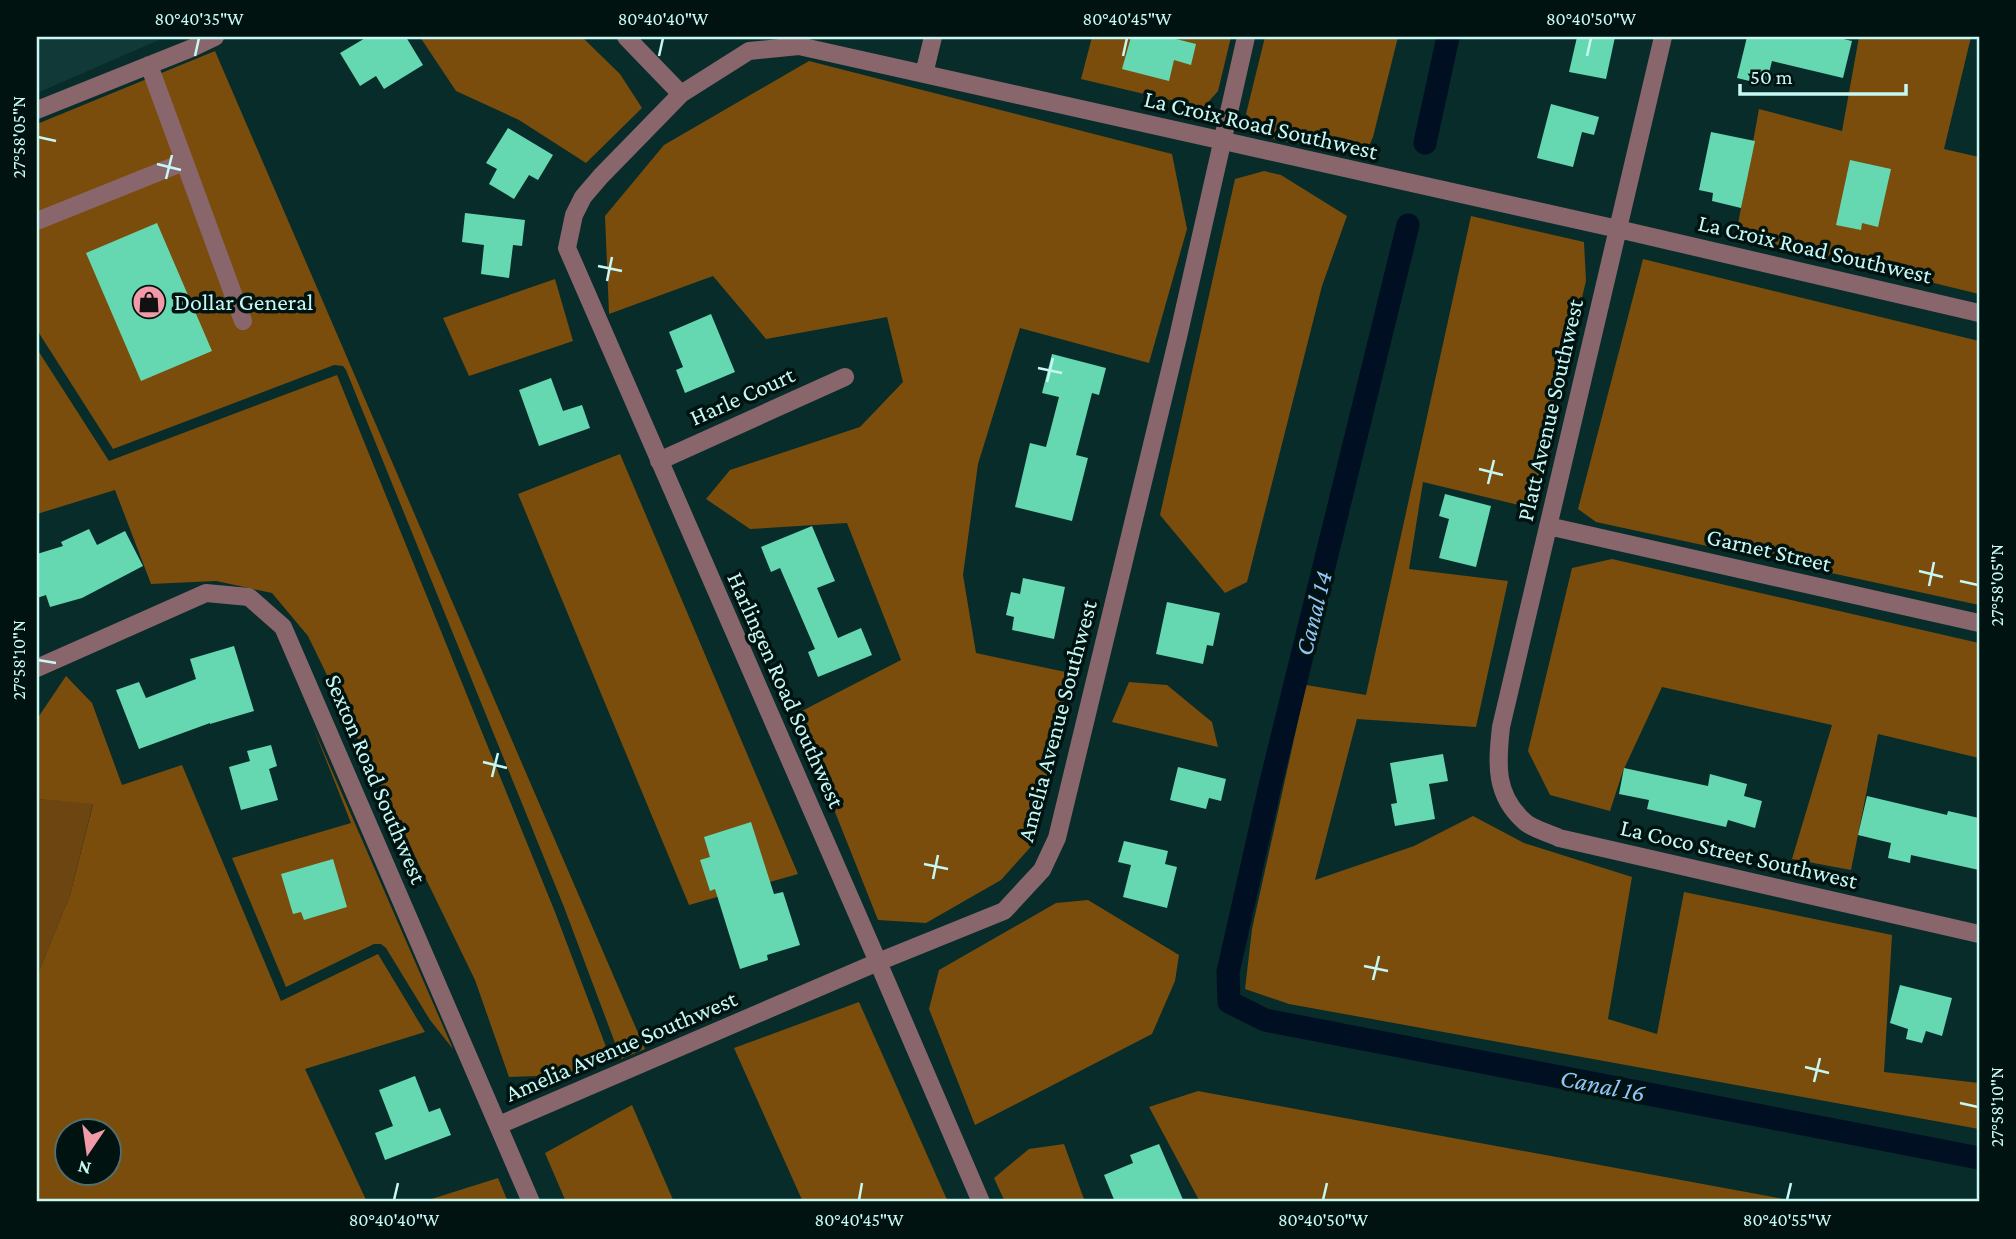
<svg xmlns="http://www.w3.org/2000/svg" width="2016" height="1239" font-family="'Crimson Pro',serif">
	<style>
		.built { fill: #103937 }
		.green { fill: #6c4511 }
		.forest { fill: #7a4d0c; fill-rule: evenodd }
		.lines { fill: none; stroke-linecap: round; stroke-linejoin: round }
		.canal { stroke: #000f22; stroke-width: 23 }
		.building { fill: #65d8b2 }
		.minor { stroke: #89666b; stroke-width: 18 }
		.ticks { fill: none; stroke: #c7f8f4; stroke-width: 2.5 }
		.labels { text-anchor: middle; stroke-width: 7; stroke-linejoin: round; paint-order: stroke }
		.street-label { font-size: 24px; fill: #c7f8f4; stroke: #001311 }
		.poi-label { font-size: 24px; fill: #c7f8f4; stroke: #001311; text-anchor: start }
		.water-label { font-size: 26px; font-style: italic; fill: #92c4f7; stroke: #001311 }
		.neatline { fill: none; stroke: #c7f8f4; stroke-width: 2.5 }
		.ticks-label { font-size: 18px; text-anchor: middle; fill: #c7f8f4 }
	</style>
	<rect width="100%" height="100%" fill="#072c2a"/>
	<!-- built -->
	<path class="built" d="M37,37H166L37,93Z"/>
	<!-- green -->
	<path class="green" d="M37,799L93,803L70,895L37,976Z"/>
	<!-- forest -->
	<path class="forest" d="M420,37H582L620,74L642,108L586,163L519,120L456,91Z
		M1092,37H1231L1218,91L1203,108L1081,79Z
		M1265,37H1398L1373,137L1364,157L1274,139L1246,114Z
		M1859,37H1971L1944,149L1979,157V294L1736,235L1759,109L1842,131Z
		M215,51L645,1049L621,1059L564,907L346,370L343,366L334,365L113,449L37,330V124Z
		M809,61L1172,154L1187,229L1149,363L1020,328L978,464L963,575L976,653L1075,674L1036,841L1001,880L926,923L878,920L796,714L901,660L847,523L750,529L706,499L730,470L860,427L903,382L887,317L766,339L713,276L609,314L605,216L664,145Z
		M1264,171L1281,175L1347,216L1322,286L1247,582L1225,593L1160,515L1235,179Z
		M1471,216L1584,242L1586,281L1531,508L1423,482L1409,569L1508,581L1476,727L1357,719L1315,880L1414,846L1473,816L1524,843L1632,877L1608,1019L1657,1034L1684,892L1892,935L1884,1072L1979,1083V1129L1289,1004L1245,989L1252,929L1306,685L1366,695Z
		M1643,259L1979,341V605L1596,522L1578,509Z
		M555,279L573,341L469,376L443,318Z
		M37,349L109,461L337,375L555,912L611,1060L564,1075L509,1077L475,980L308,636L272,593L216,581L151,584L115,490L37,514Z
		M620,454L798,874L689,905L518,494Z
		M1612,559L1979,643V758L1878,734L1851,870L1792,859L1832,725L1662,687L1623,771L1610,811L1550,795L1528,751L1572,568Z
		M66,676L92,703L122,785L182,765L281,1001L378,954L425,1032L305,1069L367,1202H37V976L70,895L93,804L37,799V719ZM66,1130H108V1172H66Z
		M1129,682L1167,685L1212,722L1218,747L1112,722Z
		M313,727L453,1049L430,1020L386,948L381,944H374L286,987L232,858L351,823Z
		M1088,900L1179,955L1175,981L1152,1034L975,1125L929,1009L939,970L1056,903Z
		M859,1002L948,1202H803L734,1048Z
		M1198,1091L1800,1202H1261C1244,1199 1218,1202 1200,1202L1149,1107Z
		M632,1105L674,1202H566L545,1153Z
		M1064,1144L1085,1202H1005L994,1178L1029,1149Z
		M498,1178L508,1202H422Z"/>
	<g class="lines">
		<!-- canal -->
		<path class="canal" d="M1425,143L1448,37
			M1408,225L1270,786L1228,972L1229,1002L1265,1020L1979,1158"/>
	</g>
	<!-- building -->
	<path class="building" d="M367,37H406L423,65L384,89L376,76L360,86L340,53Z
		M1131,37H1168L1196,44L1191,65L1174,60L1169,81L1122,69Z
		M1577,37H1615L1606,79L1569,72Z
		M1747,37H1835L1852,41L1843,78L1772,61L1766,85L1737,78Z
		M1551,104L1599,117L1594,135L1582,132L1573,167L1537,158Z
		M508,128L553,155L538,180L529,175L514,199L489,184L497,169L486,163Z
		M1711,132L1755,141L1741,208L1712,201L1713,193L1699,190Z
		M1850,160L1891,169L1878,227L1862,223L1861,230L1836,225Z
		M465,213L525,220L522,246L513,245L509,278L481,274L484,245L462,242Z
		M157,223L212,351L141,381L86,253Z
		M711,314L735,372L685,393L676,370L683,367L669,332Z
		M1052,354L1106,368L1099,395L1092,393L1076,455L1088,458L1072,521L1015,507L1030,443L1046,447L1059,397L1042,393Z
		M551,378L563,411L582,405L590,428L539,446L519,390Z
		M1445,494L1491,506L1476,567L1439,558L1449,519L1439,516Z
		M812,526L835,581L817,588L838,638L861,628L872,655L818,677L808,652L815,649L793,598L780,568L771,572L761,547Z
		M89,529L97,545L125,531L143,566L82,598L50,607L46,595L37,598V554L63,546L61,542Z
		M1023,578L1065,587L1054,639L1012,630L1014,617L1006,615L1011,592L1020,594Z
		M1167,602L1220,613L1213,646L1207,645L1203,664L1156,654Z
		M234,646L254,711L210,724V723L139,749L116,690L139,682L146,698L196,679L190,659Z
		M271,745L277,766L269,769L278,800L241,810L229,767L250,761L247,751Z
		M1443,754L1448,781L1429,784L1435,819L1395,826L1391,804L1397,803L1390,763Z
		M1178,767L1226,779L1221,801L1209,798L1206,809L1170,800Z
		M1624,768L1708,786L1710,774L1747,784L1744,796L1762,801L1755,828L1728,820L1726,827L1647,809L1649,800L1619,794Z
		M1867,796L1947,815L1948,811L1979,818V870L1911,855L1910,863L1888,858L1891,843L1858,835Z
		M751,822L774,894L783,892L800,945L767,955L768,960L740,969L715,889L710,891L700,860L710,857L704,837Z
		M1124,841L1168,851L1165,864L1177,867L1167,908L1123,897L1131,865L1118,862Z
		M333,859L347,907L304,920L301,912L293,914L281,874Z
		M1900,985L1952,998L1942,1036L1926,1031L1922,1043L1906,1039L1908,1029L1890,1023Z
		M415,1076L429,1112L440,1108L451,1135L385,1160L375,1133L393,1126L379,1090Z
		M1159,1144L1184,1202H1115L1104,1175L1133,1163L1130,1155Z"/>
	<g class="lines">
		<!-- minor -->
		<path class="minor" d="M626,37L681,94
			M1663,37L1501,727C1497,763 1494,795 1525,822C1533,829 1549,833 1559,838L1979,934
			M149,65L243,321
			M924,74L933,37
			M37,110L192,48L215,37
			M37,221L184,162
			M659,461L845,377
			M1548,526L1979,623
			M37,668L206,593L249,597L283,627L531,1202
			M499,1125L878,962L1004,911L1042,870L1057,838L1178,337L1246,37
			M981,1202L878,962L567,248L574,215L583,197L601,176L681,94L749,51L799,46L1618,229L1979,313"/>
	</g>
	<!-- ticks -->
	<path class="ticks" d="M195,56L199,38M659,56L663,38M1123,56L1127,38M1587,56L1591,38M38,137L56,141M157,164L181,170M166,179L172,155M598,266L622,271M607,281L612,257M1038,368L1062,373M1047,382L1053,358M1479,469L1503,475M1488,484L1494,460M1919,571L1943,577M1960,581L1978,585M1929,586L1934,562M38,660L56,663M483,762L507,768M492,777L498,753M924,864L948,869M933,879L938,855M1364,966L1388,971M1373,980L1379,956M1805,1067L1829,1073M1814,1082L1820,1058M1960,1103L1978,1107M394,1200L398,1183M859,1200L862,1183M1323,1200L1327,1183M1787,1200L1791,1183"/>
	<!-- icons -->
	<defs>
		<symbol id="shop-disc" viewBox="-11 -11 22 22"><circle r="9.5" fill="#f39aa9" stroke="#001311"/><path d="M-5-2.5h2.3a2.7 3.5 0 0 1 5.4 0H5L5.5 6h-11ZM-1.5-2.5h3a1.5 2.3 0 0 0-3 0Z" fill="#111"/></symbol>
	</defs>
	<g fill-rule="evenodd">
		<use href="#shop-disc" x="130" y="283" width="38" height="38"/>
	</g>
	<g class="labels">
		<!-- street labels -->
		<g class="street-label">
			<text transform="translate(1261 125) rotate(13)" y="8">La Croix Road Southwest</text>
			<text transform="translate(1815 249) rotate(13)" y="8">La Croix Road Southwest</text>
			<text transform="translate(742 396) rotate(-24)" y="8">Harle Court</text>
			<text transform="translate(1550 410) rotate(-77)" y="8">Platt Avenue Southwest</text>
			<text transform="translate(1769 550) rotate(13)" y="8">Garnet Street</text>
			<text transform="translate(786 690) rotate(66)" y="8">Harlingen Road Southwest</text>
			<text transform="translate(1057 721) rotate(-75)" y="8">Amelia Avenue Southwest</text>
			<text transform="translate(376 779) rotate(67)" y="8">Sexton Road Southwest</text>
			<text transform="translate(1739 854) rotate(13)" y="8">La Coco Street Southwest</text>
			<text transform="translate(621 1046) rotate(-23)" y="8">Amelia Avenue Southwest</text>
		</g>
		<!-- poi labels -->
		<g class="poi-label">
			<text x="174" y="310">Dollar General</text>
		</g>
		<!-- water labels -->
		<g class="water-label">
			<text transform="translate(1313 613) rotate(-76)" y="9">Canal 14</text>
			<text transform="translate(1603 1085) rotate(11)" y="9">Canal 16</text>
		</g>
	</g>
	<!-- border -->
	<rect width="2016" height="1239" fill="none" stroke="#001311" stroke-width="77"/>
	<!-- north arrow -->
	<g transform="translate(88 1152) rotate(193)"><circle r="33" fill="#001311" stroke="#506f6c" stroke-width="2"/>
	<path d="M0-5L12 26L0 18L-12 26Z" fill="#f39aa9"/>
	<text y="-10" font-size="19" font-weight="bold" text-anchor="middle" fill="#c7f8f4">N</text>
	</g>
	<!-- scale -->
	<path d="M1740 84v10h166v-10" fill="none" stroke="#c7f8f4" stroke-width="3.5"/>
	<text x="1750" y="84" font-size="21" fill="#c7f8f4" stroke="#001311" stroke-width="5" paint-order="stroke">50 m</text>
	<rect x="38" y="38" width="1940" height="1162" class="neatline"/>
	<g class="ticks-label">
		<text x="199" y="25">80°40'35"W</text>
		<text x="663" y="25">80°40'40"W</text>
		<text x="1127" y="25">80°40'45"W</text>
		<text x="1591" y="25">80°40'50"W</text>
		<text transform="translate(19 137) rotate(-90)" y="6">27°58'05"N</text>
		<text transform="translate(1997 585) rotate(-90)" y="6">27°58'05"N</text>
		<text transform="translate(19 660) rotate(-90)" y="6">27°58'10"N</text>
		<text transform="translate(1997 1107) rotate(-90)" y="6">27°58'10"N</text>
		<text x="394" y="1226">80°40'40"W</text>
		<text x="859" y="1226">80°40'45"W</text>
		<text x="1323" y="1226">80°40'50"W</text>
		<text x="1787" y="1226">80°40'55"W</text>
	</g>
</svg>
